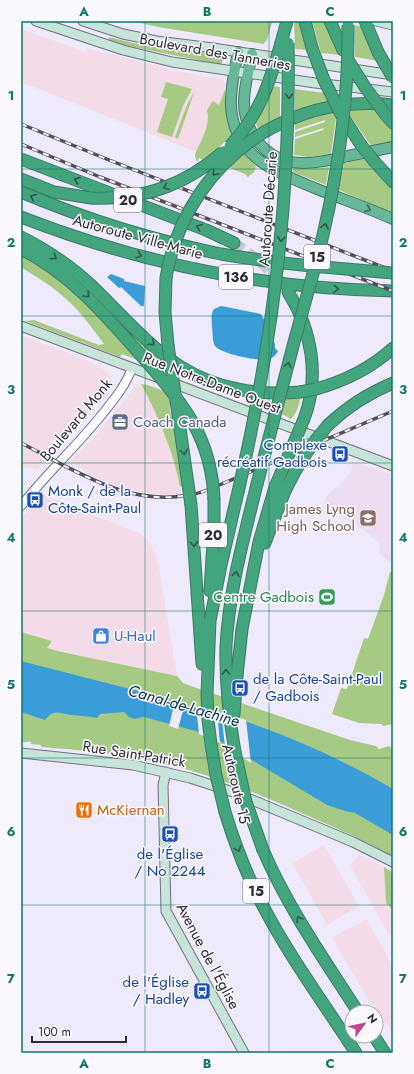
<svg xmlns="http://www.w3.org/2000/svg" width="414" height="1074" font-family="Jost,sans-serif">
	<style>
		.industrial { fill: #f3dce8 }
		.education { fill: #edddf0 }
		.green { fill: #a6ca84 }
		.water { fill: #3b9dd8 }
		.pier { fill: #eeeafc }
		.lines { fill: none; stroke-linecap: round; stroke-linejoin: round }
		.motorway-tunnel { stroke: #c7c4d4; stroke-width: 11; stroke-dasharray: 11 5.5; stroke-linecap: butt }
		.tertiary-casing { stroke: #756f83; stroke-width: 10 }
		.secondary-casing { stroke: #756f83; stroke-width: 11 }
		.trunk-casing { stroke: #3b7a64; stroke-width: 12 }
		.motorway-casing { stroke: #3b7a64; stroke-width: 13 }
		.tertiary { stroke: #fff; stroke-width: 8 }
		.secondary { stroke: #c7e4d8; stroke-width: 9 }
		.trunk { stroke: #68b798; stroke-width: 10 }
		.motorway { stroke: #43a57e; stroke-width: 11 }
		.rail-casing { stroke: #53505a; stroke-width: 3.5 }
		.rail { stroke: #fbf9fe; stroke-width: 2; stroke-dasharray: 6; stroke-linecap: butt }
		.motorway-bridge-casing { stroke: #3b7a64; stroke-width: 13; stroke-linecap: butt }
		.motorway-bridge { stroke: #43a57e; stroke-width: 11 }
		.oneway { stroke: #35564d }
		.oneway2 { stroke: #45635b }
		.grid { fill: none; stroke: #0f766e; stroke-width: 1; stroke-opacity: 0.55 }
		.labels { text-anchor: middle; stroke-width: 3; stroke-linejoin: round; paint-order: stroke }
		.shield { fill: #fbf9fe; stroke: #6b6970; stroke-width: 1 }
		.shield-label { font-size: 14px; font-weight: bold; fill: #2d2b33 }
		.street-label { font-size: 15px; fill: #2d2b33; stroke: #fbf9fe }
		.service-label { font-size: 15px; fill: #4e5e75; stroke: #fbf9fe; text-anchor: start }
		.transit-label { font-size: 15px; fill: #164399; stroke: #fbf9fe; text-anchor: end }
		.education-label { font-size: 15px; fill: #785e54; stroke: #fbf9fe; text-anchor: end }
		.leisure-label { font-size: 15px; fill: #27864d; stroke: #fbf9fe; text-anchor: end }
		.shop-label { font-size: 15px; fill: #366cbe; stroke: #fbf9fe; text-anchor: start }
		.food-label { font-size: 15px; fill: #c56008; stroke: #fbf9fe; text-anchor: start }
		.water-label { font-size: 16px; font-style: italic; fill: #053048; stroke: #fbf9fe }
		.neatline { fill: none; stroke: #0f766e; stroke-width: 1.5 }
		.grid-label { font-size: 13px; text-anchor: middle; font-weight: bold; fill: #0f766e }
	</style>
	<rect width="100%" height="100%" fill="#eeeafc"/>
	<!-- industrial -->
	<path class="industrial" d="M21,29L86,52L87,48L103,53L104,52L176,71L223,79L225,83V90L222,100L199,153L21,82Z
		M21,335L91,362L110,373L112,381L95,404L56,451L38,469L21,467Z
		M141,384L150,399L163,428L177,472L181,494L163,495L149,494L123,488L96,478L70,462L97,434L134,388Z
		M42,494L136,532L141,534L150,543L156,555L158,562L177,676L62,652L47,648L52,641L21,632V519L31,506Z
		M324,845L359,906L327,925L292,863Z
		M358,854L384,867L386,903L393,910V937L390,936L388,933L349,864L354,862Z
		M366,919L386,953L393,971V1033L367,997L332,938Z"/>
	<!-- education -->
	<path class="education" d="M354,462L390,474V476L393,477V565L379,553L380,544L364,530L324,507L326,496L333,490L339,486L349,474Z"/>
	<!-- green -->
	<path class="green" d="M132,21H275V23H272L267,40L263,44L158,27Z
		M294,21H299L307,50L295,49Z
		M312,21H325L341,55L321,53Z
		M355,25L363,27L378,61L355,57Z
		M109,37C125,41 140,45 155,47C178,49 201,48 222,56V65L108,42Z
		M166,82L192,89L183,106L172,137L157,132L168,99L161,97Z
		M272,86L280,87V120L259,131L255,121Z
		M295,89L324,93L329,104L295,113Z
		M195,90L178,139L175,137L186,107Z
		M225,90L226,114L232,135L205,161L199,158L197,162L195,157V154C201,141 211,124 207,110L213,101L219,105Z
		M351,109H375L393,131V144L372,147L350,116Z
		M333,112L336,118L331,154L309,157L294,155L295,139L323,130L324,128L295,137V132L325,122V120L295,130V123Z
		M243,153L256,166L254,172L248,177L245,174L228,167Z
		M365,159L393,190V214L339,190L344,163Z
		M329,167L326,185L293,172V168L309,169Z
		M21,254C40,266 58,277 74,292C98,311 117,337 137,360L122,354L120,357L25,321L34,320L99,345L104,344C91,326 77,307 59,293C48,283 34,276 21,267Z
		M102,303L166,363L167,371L160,368V366L156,365L100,304Z
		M141,384L148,385L186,399V403L172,398L170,401V411L174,424L183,486L180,487C173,451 159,417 141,384Z
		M301,396C299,405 297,413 291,419L282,414L286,398Z
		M393,571V724L383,726L381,724L359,723L332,714L341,688L347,689L364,638L368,639L384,595L390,572Z
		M21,632L52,641L47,648L62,652L177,676L183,683L188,685L350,740L376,746L379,749L389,746L393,749V857C360,837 323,823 288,807C244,788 200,771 153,761C117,753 79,750 41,747V745L31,744V742C27,741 26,743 21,742Z
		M384,867L393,873V910L386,903Z"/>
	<!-- water -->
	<path class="water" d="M111,274L124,279V281L145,286L144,306H141L121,287L119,288L107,277Z
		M221,306L261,314L266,323L275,344V348L278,351C276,355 274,357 269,359C260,362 221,354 215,346C212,341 213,333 212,327C212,321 210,315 214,309Z
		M21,661L169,699V701L175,703C191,707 207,710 222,714C282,732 340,758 393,789V835L355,813L345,811L327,805L210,735L144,717L134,719L129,717L124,712L100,714L97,718C88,716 79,716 71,715C59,714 55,708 45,720L21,712Z"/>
	<!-- pier -->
	<path class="pier" d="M175,701L185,703L178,729L169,726Z
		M196,706L217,711L220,743L199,734Z
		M221,712L246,720L251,763L225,746Z"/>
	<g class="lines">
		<!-- motorway-tunnel -->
		<path class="motorway-tunnel" d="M234,243L261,262L281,282"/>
		<defs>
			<path id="tertiary" d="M21,506C47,473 78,445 104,412C115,398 126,385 132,368"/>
			<path id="secondary" d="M36,21L123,50L172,62L315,83L393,92
				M83,21L123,34L157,41L213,48L393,75
				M376,21L393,25
				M21,326L393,466
				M21,753L133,765L190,778L233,792L353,842L393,862
				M166,772L163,785L166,911L244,1053"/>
			<path id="trunk" d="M238,52C235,69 230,88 231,106C234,158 276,172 317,189C342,199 368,208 393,219
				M252,54C249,70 244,86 244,102C244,117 249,130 258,142C282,171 316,164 348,156C363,153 378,150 393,147"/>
			<path id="motorway" d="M305,21L312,48
				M330,21L343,50
				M365,21L378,52
				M281,43L287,21
				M341,114L361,145
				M385,114L393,123
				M266,131C305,109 349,100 393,105
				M21,159L206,230L234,243
				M374,161L393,182
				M21,179L54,192L91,198
				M21,192C85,219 152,240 221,254C251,259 281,263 311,266
				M21,217C139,263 266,289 393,291
				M21,237C47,250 72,267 93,287C121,314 148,346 181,367C216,389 259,396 300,392
				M21,249C73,275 108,318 146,361
				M166,278L165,312L168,345
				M288,292C312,330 320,377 304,419
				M316,389C345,381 371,368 393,348
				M328,425C347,407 369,393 393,383
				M191,505L202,664
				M265,543L285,491
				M210,591L214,526V500
				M234,714L237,676L242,629L259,542L275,487
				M211,744L208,720L207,694L210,621L221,565L238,492
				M235,752C229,717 225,682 226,646C229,591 244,537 257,484
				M225,812C235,845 247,876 263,906C289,956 325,1005 356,1053
				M263,850C288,908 324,959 358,1012
				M374,1036L385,1053"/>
		</defs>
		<!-- tertiary casing -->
		<use href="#tertiary" class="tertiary-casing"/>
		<!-- secondary casing -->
		<use href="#secondary" class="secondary-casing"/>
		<!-- trunk casing -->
		<use href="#trunk" class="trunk-casing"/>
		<!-- motorway casing -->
		<use href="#motorway" class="motorway-casing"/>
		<!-- tertiary -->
		<use href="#tertiary" class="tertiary"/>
		<!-- secondary -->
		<use href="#secondary" class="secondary"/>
		<!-- trunk -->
		<use href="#trunk" class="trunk"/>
		<!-- motorway -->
		<use href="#motorway" class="motorway"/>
		<defs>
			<path id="rail" d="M21,124L109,160L393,271
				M21,144L100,177L393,291
				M21,443C73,469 127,507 188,495C198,494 208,490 217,486L393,411"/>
		</defs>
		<!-- rail casing -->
		<use href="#rail" class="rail-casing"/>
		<!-- rail -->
		<use href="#rail" class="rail"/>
		<defs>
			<path id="motorway-bridge" d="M312,48L324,80L341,114
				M378,52L393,78
				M348,60L365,87L385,114
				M361,145L374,161
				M230,146C260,114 269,84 281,43
				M91,198C142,200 184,186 223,152
				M311,266L393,273
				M166,278C176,216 213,163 266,131
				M168,345L191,505
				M146,361C184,404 212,439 214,500
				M300,392L316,389
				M257,484C269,438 281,392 293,346C303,309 314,272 323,235C339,166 349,96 348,25
				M275,487L304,419
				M285,491C297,466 310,445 328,425
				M238,492C273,341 291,197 288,43
				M211,744L216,775L225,812
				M235,752L246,802L263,850"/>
		</defs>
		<!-- motorway-bridge casing -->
		<use href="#motorway-bridge" class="motorway-bridge-casing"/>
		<!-- motorway-bridge -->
		<use href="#motorway-bridge" class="motorway-bridge"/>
	</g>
	<!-- one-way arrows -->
	<defs><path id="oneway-chevron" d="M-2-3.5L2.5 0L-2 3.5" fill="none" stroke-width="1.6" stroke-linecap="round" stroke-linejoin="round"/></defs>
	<g class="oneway">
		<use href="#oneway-chevron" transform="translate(289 96) rotate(91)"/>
		<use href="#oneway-chevron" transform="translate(215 173) rotate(131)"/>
		<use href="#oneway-chevron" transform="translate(77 180) rotate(-159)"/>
		<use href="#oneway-chevron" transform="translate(166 187) rotate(160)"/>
		<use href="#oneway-chevron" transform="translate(33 197) rotate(-158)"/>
		<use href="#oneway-chevron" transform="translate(325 226) rotate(-78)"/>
		<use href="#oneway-chevron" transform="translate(199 227) rotate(-159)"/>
		<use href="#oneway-chevron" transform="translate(281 239) rotate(95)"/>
		<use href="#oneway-chevron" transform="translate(139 255) rotate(15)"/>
		<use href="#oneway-chevron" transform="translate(54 257) rotate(34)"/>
		<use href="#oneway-chevron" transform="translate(336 289) rotate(4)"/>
		<use href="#oneway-chevron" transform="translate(87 295) rotate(45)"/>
		<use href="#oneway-chevron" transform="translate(152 343) rotate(42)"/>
		<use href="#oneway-chevron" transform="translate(288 365) rotate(-76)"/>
		<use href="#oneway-chevron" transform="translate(184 452) rotate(82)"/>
		<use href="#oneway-chevron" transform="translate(194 544) rotate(86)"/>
		<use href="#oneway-chevron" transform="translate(236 574) rotate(-79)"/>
		<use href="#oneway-chevron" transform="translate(226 672) rotate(-91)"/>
		<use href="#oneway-chevron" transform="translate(238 849) rotate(69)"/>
		<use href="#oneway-chevron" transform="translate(299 919) rotate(-121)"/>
	</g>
	<use class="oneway2" href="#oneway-chevron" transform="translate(368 209) rotate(22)"/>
	<!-- grid -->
	<path class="grid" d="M145,21V1053M269,21V1053M21,169H393M21,316H393M21,463H393M21,611H393M21,758H393M21,905H393"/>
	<!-- icons -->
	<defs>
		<symbol id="office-square" viewBox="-11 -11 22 22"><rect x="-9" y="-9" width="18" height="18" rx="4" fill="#5c6f8a" stroke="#fbf9fe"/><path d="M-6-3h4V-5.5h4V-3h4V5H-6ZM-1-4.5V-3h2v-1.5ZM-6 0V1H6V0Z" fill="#fff"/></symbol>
		<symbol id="bus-square" viewBox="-11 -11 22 22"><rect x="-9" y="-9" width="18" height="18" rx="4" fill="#1a4fb4" stroke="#fbf9fe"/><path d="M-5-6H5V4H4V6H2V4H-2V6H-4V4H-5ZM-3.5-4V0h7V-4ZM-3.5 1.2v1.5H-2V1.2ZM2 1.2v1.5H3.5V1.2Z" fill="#fff"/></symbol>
		<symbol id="school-square" viewBox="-11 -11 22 22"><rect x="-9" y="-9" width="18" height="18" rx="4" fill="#8d6e63" stroke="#fbf9fe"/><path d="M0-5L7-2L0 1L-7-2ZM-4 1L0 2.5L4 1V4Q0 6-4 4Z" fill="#fff"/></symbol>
		<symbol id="stadium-square" viewBox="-11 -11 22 22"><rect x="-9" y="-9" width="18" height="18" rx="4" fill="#2e9e5b" stroke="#fbf9fe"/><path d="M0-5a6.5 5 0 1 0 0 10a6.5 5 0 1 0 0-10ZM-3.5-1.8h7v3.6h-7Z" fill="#fff"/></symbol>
		<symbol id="shop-square" viewBox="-11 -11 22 22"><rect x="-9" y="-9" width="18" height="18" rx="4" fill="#3f7fe0" stroke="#fbf9fe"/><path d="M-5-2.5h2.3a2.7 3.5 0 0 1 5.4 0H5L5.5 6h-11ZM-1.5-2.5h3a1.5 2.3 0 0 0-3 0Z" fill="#fff"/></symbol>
		<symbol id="restaurant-square" viewBox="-11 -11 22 22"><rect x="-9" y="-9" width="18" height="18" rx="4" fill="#e8710a" stroke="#fbf9fe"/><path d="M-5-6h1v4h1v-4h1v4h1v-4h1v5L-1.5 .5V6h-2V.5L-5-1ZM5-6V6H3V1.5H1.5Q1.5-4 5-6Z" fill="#fff"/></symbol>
	</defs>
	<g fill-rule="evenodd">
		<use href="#office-square" x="110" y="412" width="20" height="20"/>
		<use href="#bus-square" x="330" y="444" width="20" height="20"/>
		<use href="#bus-square" x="25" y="490" width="20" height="20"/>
		<use href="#school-square" x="358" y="508" width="20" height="20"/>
		<use href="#stadium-square" x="317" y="587" width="20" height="20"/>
		<use href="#shop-square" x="91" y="626" width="20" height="20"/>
		<use href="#bus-square" x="230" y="678" width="20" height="20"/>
		<use href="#restaurant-square" x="74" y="800" width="20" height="20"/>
		<use href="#bus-square" x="160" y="824" width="20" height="20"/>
		<use href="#bus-square" x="192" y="981" width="20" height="20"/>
	</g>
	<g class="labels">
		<!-- shield labels -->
		<g class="shield">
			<rect x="114" y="188" width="28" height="24" rx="3"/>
			<rect x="304" y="245" width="26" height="24" rx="3"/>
			<rect x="219" y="265" width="34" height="24" rx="3"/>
			<rect x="199" y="523" width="28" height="24" rx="3"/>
			<rect x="243" y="879" width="26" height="24" rx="3"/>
		</g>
		<g class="shield-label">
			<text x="128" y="205">20</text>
			<text x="317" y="262">15</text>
			<text x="236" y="282">136</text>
			<text x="213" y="540">20</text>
			<text x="256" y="896">15</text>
		</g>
		<!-- street labels -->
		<g class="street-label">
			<text transform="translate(215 52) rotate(10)" y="5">Boulevard des Tanneries</text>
			<text transform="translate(268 209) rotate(-86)" y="5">Autoroute Décarie</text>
			<text transform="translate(138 237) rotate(15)" y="5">Autoroute Ville-Marie</text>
			<text transform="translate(212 383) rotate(21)" y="5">Rue Notre-Dame Ouest</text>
			<text transform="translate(76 420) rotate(-50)" y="5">Boulevard Monk</text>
			<text transform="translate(134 754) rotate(9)" y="5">Rue Saint-Patrick</text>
			<text transform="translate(236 784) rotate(77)" y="5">Autoroute 15</text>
			<text transform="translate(208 956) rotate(62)" y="5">Avenue de l'Église</text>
		</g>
		<!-- service labels -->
		<g class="service-label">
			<text x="133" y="427">Coach Canada</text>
		</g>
		<!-- transit labels -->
		<g class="transit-label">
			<text x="327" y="450">Complexe<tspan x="327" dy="17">récréatif Gadbois</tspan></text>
			<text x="48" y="496" text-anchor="start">Monk / de la<tspan x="48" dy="17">Côte-Saint-Paul</tspan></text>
			<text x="253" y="684" text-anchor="start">de la Côte-Saint-Paul<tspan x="253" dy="17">/ Gadbois</tspan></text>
			<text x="170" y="859" text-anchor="middle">de l'Église<tspan x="170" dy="17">/ No 2244</tspan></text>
			<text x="189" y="987">de l'Église<tspan x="189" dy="17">/ Hadley</tspan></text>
		</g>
		<!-- education labels -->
		<g class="education-label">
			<text x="355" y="514">James Lyng<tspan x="355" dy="17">High School</tspan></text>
		</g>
		<!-- leisure labels -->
		<g class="leisure-label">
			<text x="314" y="602">Centre Gadbois</text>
		</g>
		<!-- shop labels -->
		<g class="shop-label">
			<text x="114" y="641">U-Haul</text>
		</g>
		<!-- food labels -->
		<g class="food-label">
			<text x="97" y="815">McKiernan</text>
		</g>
		<!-- water labels -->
		<g class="water-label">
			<text transform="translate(184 705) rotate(16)" y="6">Canal-de-Lachine</text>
		</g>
	</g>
	<!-- border -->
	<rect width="414" height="1074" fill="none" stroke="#fbf9fe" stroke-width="44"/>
	<!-- north arrow -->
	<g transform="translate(364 1024) rotate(57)"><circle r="19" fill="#fbf9fe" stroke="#a9a7ad"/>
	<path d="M0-3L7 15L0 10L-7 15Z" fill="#c14492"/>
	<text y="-6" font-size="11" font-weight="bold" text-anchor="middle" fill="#2d2b33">N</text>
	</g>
	<!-- scale -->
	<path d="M32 1036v6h94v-6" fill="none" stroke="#2d2b33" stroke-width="2"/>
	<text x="38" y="1036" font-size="12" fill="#2d2b33" stroke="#fbf9fe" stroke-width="3" paint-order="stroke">100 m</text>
	<rect x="22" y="22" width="370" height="1030" class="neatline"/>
	<g class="grid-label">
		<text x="84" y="16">A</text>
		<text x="207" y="16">B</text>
		<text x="330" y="16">C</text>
		<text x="11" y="100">1</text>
		<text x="403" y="100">1</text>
		<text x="11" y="247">2</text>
		<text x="403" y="247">2</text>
		<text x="11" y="394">3</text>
		<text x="403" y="394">3</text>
		<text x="11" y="542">4</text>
		<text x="403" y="542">4</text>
		<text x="11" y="689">5</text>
		<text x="403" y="689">5</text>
		<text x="11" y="836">6</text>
		<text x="403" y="836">6</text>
		<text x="11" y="983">7</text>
		<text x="403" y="983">7</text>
		<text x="84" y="1068">A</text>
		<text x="207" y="1068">B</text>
		<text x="330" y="1068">C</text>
	</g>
</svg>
